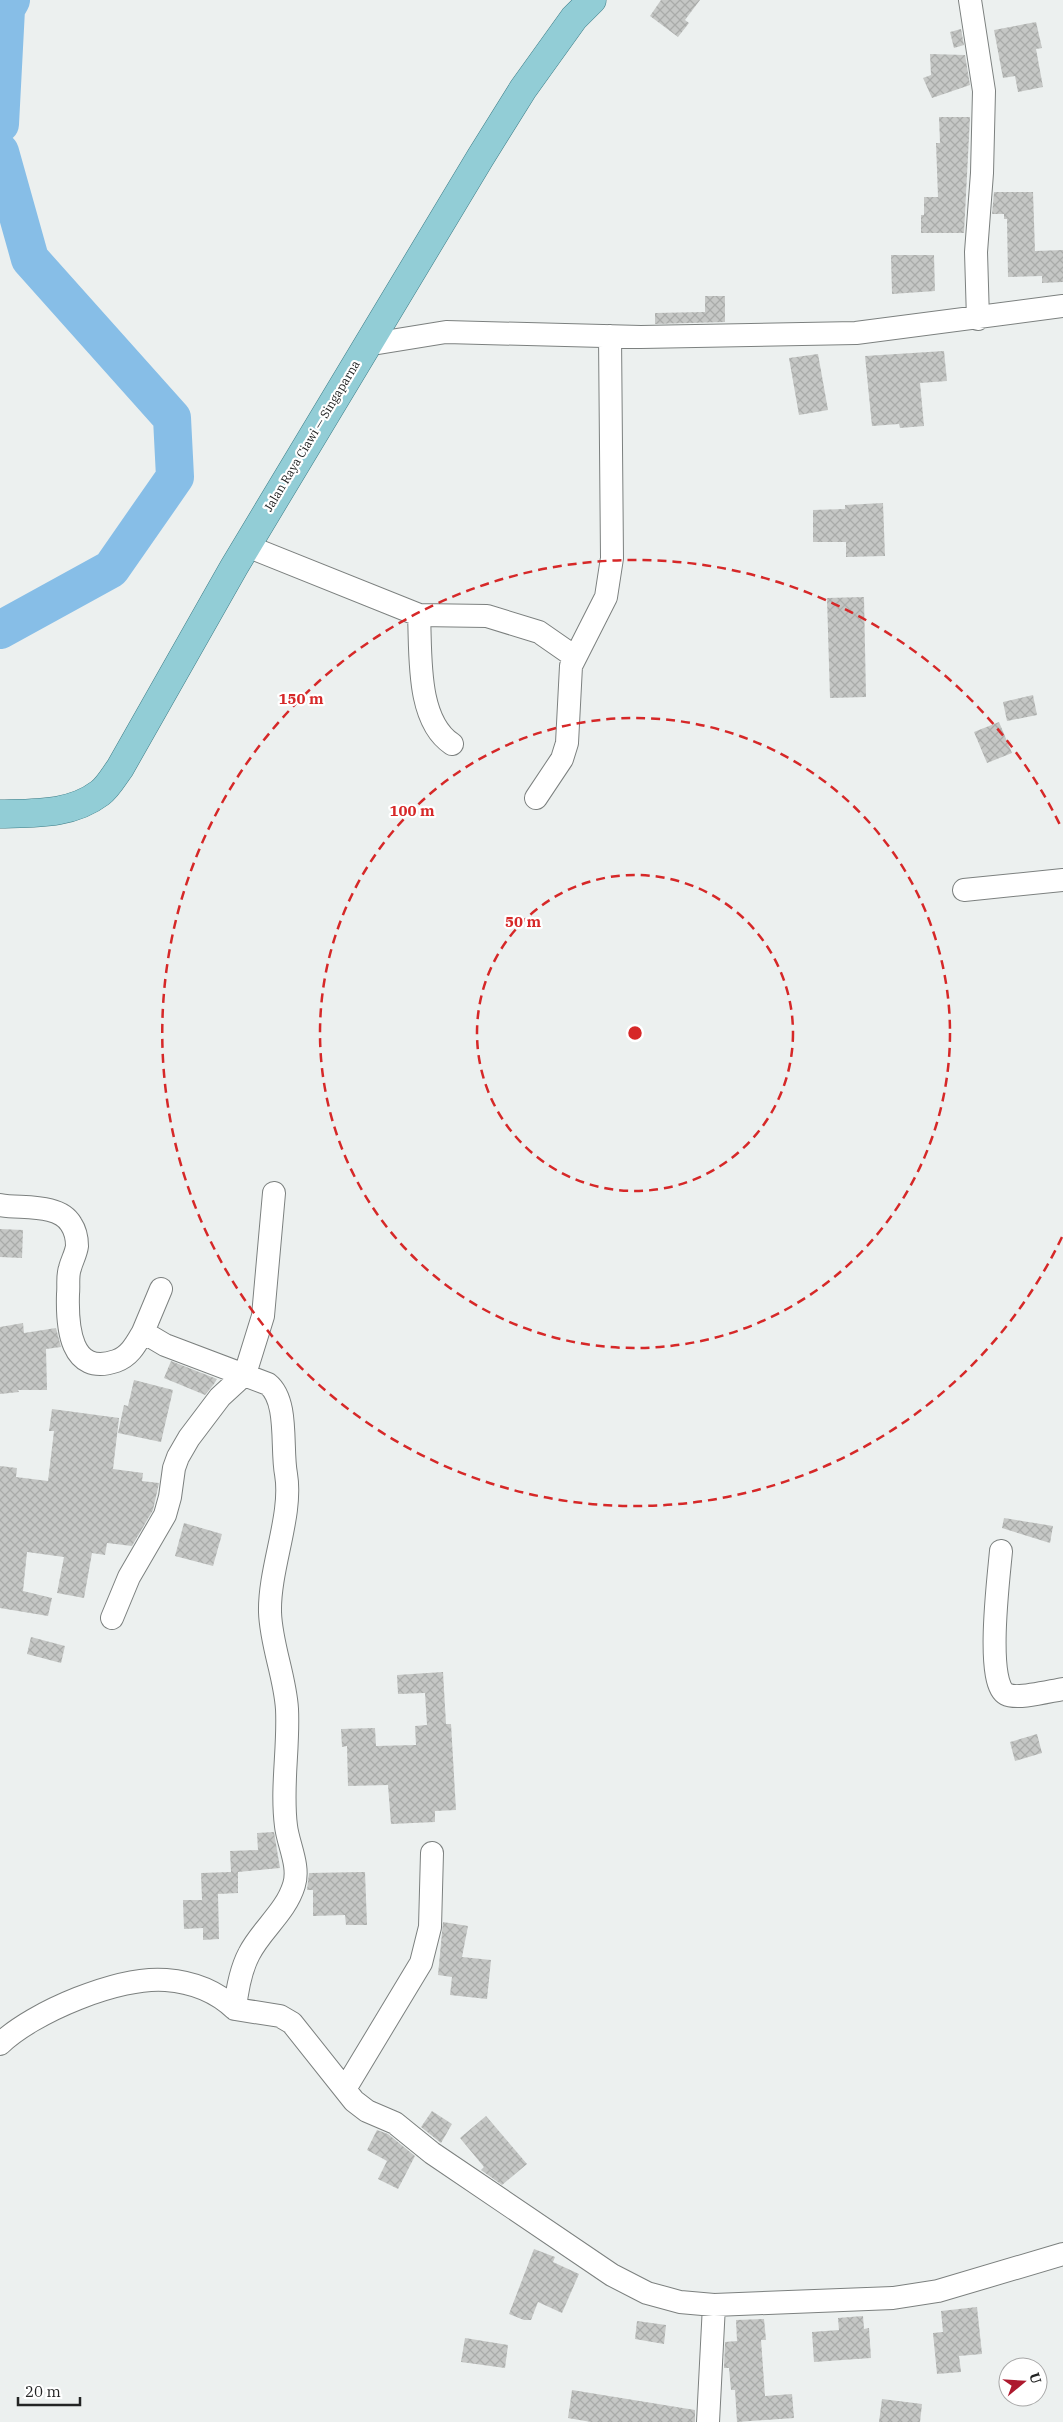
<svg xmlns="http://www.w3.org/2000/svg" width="1063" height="2422" font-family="'IBM Plex Serif',serif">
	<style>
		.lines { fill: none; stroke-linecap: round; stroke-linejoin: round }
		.river { stroke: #87bee7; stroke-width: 38 }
		.building { fill: url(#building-cross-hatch) }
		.minor-casing { stroke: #7c807f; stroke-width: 24 }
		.major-casing { stroke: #3c7c86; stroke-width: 29 }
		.minor { stroke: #fff; stroke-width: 22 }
		.major { stroke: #92cdd6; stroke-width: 28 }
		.ring { fill: none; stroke: #d62828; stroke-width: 2.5; stroke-dasharray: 9 6 }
		.labels { text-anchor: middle; stroke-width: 4.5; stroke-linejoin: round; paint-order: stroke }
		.street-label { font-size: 12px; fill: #232424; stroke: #fff }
		.centre { fill: #d62828; stroke: #fff; stroke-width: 2.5 }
		.ring-label { font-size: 15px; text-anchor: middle; font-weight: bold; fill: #d62828; stroke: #fff; stroke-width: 4.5; stroke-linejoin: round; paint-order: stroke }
	</style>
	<defs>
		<pattern id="building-cross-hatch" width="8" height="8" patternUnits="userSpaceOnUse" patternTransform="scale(1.25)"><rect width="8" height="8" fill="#c5c7c5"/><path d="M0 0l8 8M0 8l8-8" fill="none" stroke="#a9aba9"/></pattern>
	</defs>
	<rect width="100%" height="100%" fill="#ecf0ef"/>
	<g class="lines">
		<!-- river -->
		<path class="river" d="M0,124L6,9L11,0
			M0,152L30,259L172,418L175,477L111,569L0,630"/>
	</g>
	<!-- building -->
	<path class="building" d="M661,0H700L685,20L689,23L678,37L650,16Z
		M1036,22L1042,48L1036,49L1043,87L1018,92L1015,76L1003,78L994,30Z
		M961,29L964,45L954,48L950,32Z
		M930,54L965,55L970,85L932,98L923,78L931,75Z
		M939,117H970L964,233H921V215H924V197H938L936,143H940Z
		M994,192H1033L1035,251L1063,250V282L1042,283V276L1008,277L1007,219H1004V214H992Z
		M891,255H934L935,291L892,294Z
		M705,296H725V322L655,324V313L705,312Z
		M944,351L947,381L920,383L924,426L900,428L899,424L872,426L865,356Z
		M818,354L828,410L799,415L789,358Z
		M883,503L885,556L846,557V542H813V510L845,509V505Z
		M864,597L866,697L830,698L827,598Z
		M1033,695L1037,715L1007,721L1003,702Z
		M999,722L1012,753L987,763L974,732Z
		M0,1229L23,1230L22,1258L0,1257Z
		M23,1323L24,1333L56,1328L61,1347L46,1349L47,1390H18L19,1392L0,1394V1327Z
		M171,1361L217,1379L214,1384L205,1395L164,1378Z
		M134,1380L173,1390L161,1442L118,1433L124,1405L128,1406Z
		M52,1409L119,1418L113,1469L143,1473L142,1481L159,1483L153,1510L132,1546L107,1543L105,1555L92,1553L84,1598L57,1593L64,1557L27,1552L23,1591L52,1598L48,1616L0,1608V1466L17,1468L16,1477L48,1481L54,1431H49Z
		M1004,1518L1053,1526L1050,1543L1002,1528Z
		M184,1523L222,1534L213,1566L175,1556Z
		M31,1637L65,1646L61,1663L27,1654Z
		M443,1672L446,1724H451L456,1810L435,1811V1822L391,1824L388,1785L348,1786L347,1746L342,1747L341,1729L375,1728L376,1746L416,1745L415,1726L427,1725L425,1693L398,1694L397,1675Z
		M1037,1734L1042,1753L1015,1761L1010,1742Z
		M274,1832L280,1868L238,1872V1893L218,1894L219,1939L203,1940V1928L184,1929L183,1900H202L201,1873L231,1872L230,1851L258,1850L257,1833Z
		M365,1872L367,1925H346L345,1915L313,1916V1890H307L309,1873Z
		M443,1922L468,1926L462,1957L491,1960L487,1999L450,1995L452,1977L438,1975Z
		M432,2111L452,2124L441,2143L421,2127Z
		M486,2116L527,2164L502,2185L481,2170L484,2167L460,2138Z
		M377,2130L388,2134L415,2156L398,2189L378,2179L387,2161L367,2150Z
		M534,2249L555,2257L553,2262L579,2274L562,2313L538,2302L531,2320H524L509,2314Z
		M977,2307L982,2354L959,2356L961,2372L937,2374L933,2333L943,2332L941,2311Z
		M863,2316L864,2329L869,2328L871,2358L814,2362L812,2332L839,2330L838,2318Z
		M764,2319L766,2340H761L765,2396L792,2394L794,2418L737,2422L735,2390H731L729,2368H724L725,2342L737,2341L736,2320Z
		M637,2321L666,2325L664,2344L635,2339Z
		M465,2338L508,2345L505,2368L461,2362Z
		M572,2390L695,2410V2422H591L568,2418Z
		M882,2399L922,2404L920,2422H879Z"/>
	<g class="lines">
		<defs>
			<path id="minor" d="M970,0L984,91L982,173L976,252L978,319
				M366,345L446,332L641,337L856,333L1063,306
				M247,546L419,615L487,616L539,632L575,657
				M419,615C421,654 416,720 452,744
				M536,798L562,759L567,743L571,666L606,597L612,558L610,336
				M964,890L1063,880
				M0,1205C21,1209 59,1203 71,1224C75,1230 77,1239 77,1246C76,1254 72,1260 70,1268C67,1276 69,1286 68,1294C67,1326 70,1377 116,1361C130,1356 136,1344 143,1332L165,1345L268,1384C289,1401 281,1448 286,1474C293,1515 269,1568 270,1612C271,1645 285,1676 287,1709C289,1748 281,1787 286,1826C288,1844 300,1866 294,1885C286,1912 261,1930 249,1954C240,1971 237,1990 235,2009L280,2016L292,2023L354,2101L367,2111L395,2123L432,2153L612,2275L647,2293L680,2302L714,2305L893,2298L938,2291L1063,2254
				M143,1332L161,1289
				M1001,1551C999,1575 985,1683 1006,1694C1017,1700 1050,1691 1063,1689
				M112,1618L129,1577L165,1515L170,1497L174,1468L178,1457L189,1438L220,1397L245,1374L263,1316L274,1193
				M0,2044C33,2012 119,1976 166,1980C192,1982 215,1990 235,2009
				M345,2089L421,1963L430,1927L432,1853
				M708,2422L714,2305"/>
			<path id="major" d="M0,814C35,813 71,815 100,793C108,787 114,776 120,768L234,567L480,158L523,89L574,18L592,0"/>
		</defs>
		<!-- minor casing -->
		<use href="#minor" class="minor-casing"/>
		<!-- major casing -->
		<use href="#major" class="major-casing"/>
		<!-- minor -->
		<use href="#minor" class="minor"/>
		<!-- major -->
		<use href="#major" class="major"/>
	</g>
	<!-- distance rings -->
	<g class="ring">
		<circle cx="635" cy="1033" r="158"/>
		<circle cx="635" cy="1033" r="315"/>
		<path d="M1062 1237A473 473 0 1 1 1062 829"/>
	</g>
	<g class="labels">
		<!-- street labels -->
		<g class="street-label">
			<text transform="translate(312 436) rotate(-59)" y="4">Jalan Raya Ciawi — Singaparna</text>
		</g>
	</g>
	<circle cx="635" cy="1033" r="8" class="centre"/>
	<g class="ring-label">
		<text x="301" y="704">150 m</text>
		<text x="412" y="816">100 m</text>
		<text x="523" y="927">50 m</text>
	</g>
	<!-- north arrow -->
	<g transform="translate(1023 2382) rotate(72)"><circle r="24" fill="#ffffff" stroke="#a7a7a7"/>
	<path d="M0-4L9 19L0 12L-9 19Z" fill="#ad192e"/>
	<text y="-8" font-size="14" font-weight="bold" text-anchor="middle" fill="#232424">U</text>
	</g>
	<!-- scale -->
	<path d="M18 2397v8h62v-8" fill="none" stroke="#232424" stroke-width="2.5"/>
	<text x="25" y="2397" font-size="15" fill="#232424" stroke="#ffffff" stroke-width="4" paint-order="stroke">20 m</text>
</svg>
